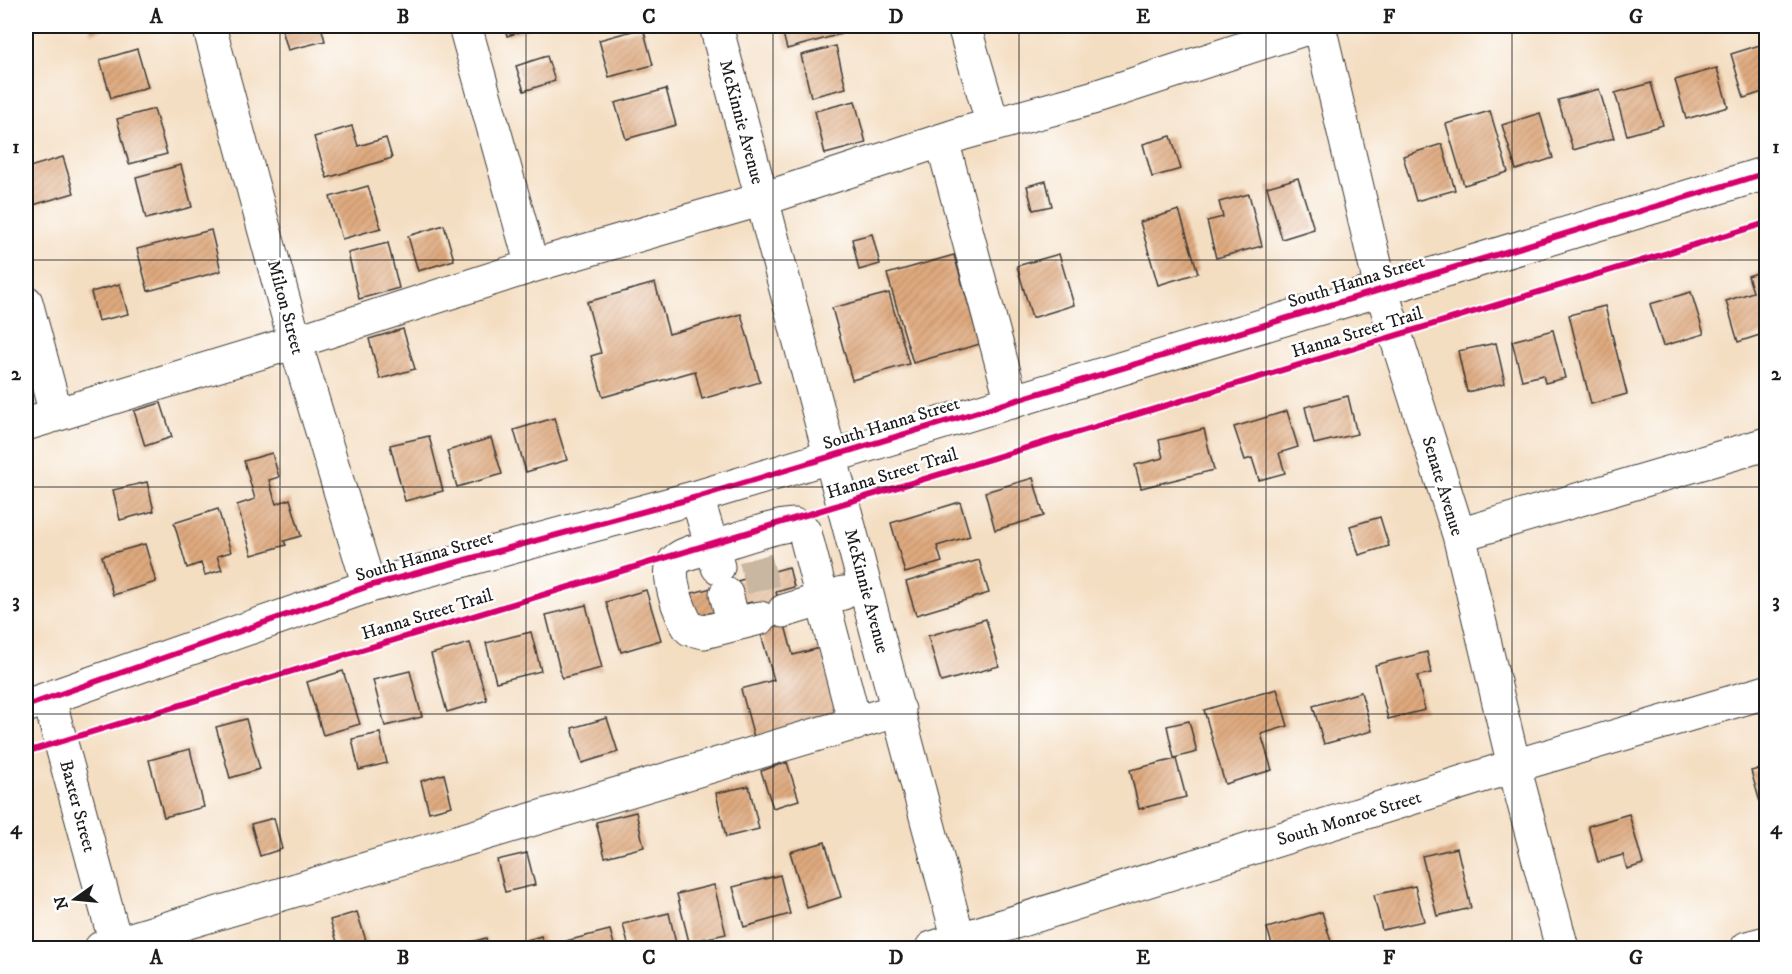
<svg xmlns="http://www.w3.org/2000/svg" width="1792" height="974" font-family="'IM FELL DW Pica',serif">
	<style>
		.building { fill: url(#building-hatch) }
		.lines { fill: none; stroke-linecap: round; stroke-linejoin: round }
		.minor-tunnel { stroke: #c9b7a1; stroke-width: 33; stroke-dasharray: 33 16; stroke-linecap: butt }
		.minor-casing { stroke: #3c3935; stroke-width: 35 }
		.minor { stroke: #fff; stroke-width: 33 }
		.cycleway-casing { stroke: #fff; stroke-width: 10 }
		.cycleway { stroke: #d6006c; stroke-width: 6 }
		.grid { fill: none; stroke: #1c1c1c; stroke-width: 1.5; stroke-opacity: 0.55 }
		.labels { text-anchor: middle; stroke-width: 5; stroke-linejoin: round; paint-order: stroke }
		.street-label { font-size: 18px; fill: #1c1c1c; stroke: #fff }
		.neatline { fill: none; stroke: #1c1c1c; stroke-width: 2 }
		.grid-label { font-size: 20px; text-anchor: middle; font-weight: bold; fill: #1c1c1c }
	</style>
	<defs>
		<pattern id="building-hatch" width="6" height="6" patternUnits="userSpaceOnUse" patternTransform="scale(1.5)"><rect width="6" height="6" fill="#dea97e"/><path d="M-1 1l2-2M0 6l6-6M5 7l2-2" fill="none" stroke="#be916c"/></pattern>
	</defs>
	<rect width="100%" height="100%" fill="#fff"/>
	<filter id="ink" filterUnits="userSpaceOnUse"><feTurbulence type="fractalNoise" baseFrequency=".0167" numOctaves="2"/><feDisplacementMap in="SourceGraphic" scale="12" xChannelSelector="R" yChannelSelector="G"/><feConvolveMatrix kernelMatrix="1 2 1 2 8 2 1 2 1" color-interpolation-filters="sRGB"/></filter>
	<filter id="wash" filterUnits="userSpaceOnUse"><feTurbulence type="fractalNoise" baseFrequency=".008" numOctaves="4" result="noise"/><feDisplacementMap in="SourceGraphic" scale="24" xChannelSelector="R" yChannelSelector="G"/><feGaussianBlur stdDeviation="1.35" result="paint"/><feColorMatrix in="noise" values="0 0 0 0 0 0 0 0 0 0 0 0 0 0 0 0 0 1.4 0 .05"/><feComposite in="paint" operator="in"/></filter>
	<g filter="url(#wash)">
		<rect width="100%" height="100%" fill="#f4dec2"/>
		<g id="blocks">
			<!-- building -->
			<path class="building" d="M89,26H114L91,33Z
				M281,26H321L325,41L288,50Z
				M504,26H536V27L507,36Z
				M781,26H838L841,34L787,49Z
				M643,28L653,65L609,77L599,40Z
				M1766,43V91L1744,98L1731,54Z
				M836,46L846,88L811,97L801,55Z
				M137,49L148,87L111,98L100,60Z
				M547,56L555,81L524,91L516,66Z
				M1717,68L1728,107L1686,119L1675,80Z
				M1651,83L1663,125L1627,135L1615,93Z
				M666,89L676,125L626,139L615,103Z
				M1599,89L1614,138L1573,150L1558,100Z
				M855,101L866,143L825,154L815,111Z
				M154,109L167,154L129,164L117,119Z
				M1490,111L1508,172L1464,185L1446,124Z
				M1540,113L1553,158L1516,170L1502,125Z
				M352,126L358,146L386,138L392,158L327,178L314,137Z
				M1171,136L1181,169L1152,177L1143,144Z
				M1442,144L1455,190L1416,201L1403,156Z
				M63,157L74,193L33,205L26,181V168Z
				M181,165L192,207L146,219L136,177Z
				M1298,178L1314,229L1282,239L1267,187Z
				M1046,181L1052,206L1033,210L1027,186Z
				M368,186L381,228L342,239L330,197Z
				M1249,194L1262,246L1216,258L1207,221L1223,217L1219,202Z
				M1179,210L1198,273L1158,285L1140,222Z
				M444,225L454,260L418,271L408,236Z
				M211,230L221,271L148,291L137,249Z
				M872,234L880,264L859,270L852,239Z
				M388,243L399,288L359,299L348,253Z
				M1059,254L1074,305L1032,318L1017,266Z
				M954,255L980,344L913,363L887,274Z
				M1766,270V333L1738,342L1726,301L1753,292L1748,276Z
				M655,283L669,334L741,314L760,382L702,399L695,371L603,397L591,356L601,353L587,302Z
				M120,284L128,314L98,321L91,292Z
				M1691,292L1704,334L1663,346L1650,304Z
				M889,293L909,364L852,380L832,308Z
				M1605,306L1627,394L1591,404L1569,315Z
				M403,329L415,369L380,379L369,339Z
				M1553,330L1565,378L1545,383L1543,375L1522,380L1512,341Z
				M1496,343L1505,383L1467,392L1458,351Z
				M26,353L36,385L26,388Z
				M1348,396L1357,434L1314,444L1305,407Z
				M161,403L172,437L145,446L134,411Z
				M1287,411L1298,447L1279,453L1285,473L1259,480L1252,458L1245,460L1234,427Z
				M554,418L567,460L526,472L514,430Z
				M1204,429L1214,470L1141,488L1135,465L1163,458L1159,440Z
				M429,436L443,491L405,501L390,445Z
				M491,438L502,474L457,487L447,451Z
				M272,453L279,477L269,480L276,504L290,499L301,536L284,541L286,545L252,555L237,505L255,499L244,461Z
				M1033,478L1044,516L995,530L985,492Z
				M147,482L154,511L120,520L113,490Z
				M960,502L970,536L937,546L942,562L905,573L891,523Z
				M218,509L231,552L217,556L222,570L205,575L201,563L187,568L174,523Z
				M1380,517L1389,546L1359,555L1350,526Z
				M145,544L156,582L113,595L102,556Z
				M979,560L989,593L916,615L906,582Z
				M789,567L794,587L776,592L793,655L820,648L838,714L754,737L741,689L774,680L752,602L695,617L689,594Z
				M646,590L661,640L621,652L606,602Z
				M586,605L602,668L562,678L546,615Z
				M986,619L999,666L941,682L928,636Z
				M531,632L541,671L496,682L486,643Z
				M470,643L487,700L447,712L431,654Z
				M1427,652L1431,673L1417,676L1425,710L1388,719L1375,665Z
				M343,671L360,724L323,735L307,682Z
				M410,671L422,717L385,726L373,680Z
				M1277,689L1288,726L1261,734L1272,770L1225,784L1204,710Z
				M1361,692L1372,731L1324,744L1313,706Z
				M607,718L618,752L582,763L572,728Z
				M246,719L260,769L230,778L216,727Z
				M1189,721L1197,752L1174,758L1167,726Z
				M380,733L387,763L359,770L352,739Z
				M190,749L204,807L164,817L149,760Z
				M1176,759L1186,797L1139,809L1130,770Z
				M787,762L799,800L773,808L761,771Z
				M1766,767V808L1762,809L1751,771Z
				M444,774L452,806L429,812L421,781Z
				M749,786L759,829L726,837L716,793Z
				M636,812L644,847L605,857L596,822Z
				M1629,814L1643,864L1627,869L1623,855L1598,862L1588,826Z
				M274,818L282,849L260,856L251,824Z
				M825,842L841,897L807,908L790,852Z
				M1457,848L1471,908L1437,916L1422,856Z
				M527,853L535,885L505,892L497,860Z
				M780,875L790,914L744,927L733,887Z
				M714,885L726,934L689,942L677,894Z
				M1415,886L1424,921L1382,930L1374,895Z
				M357,912L368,947L339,948L330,920Z
				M1322,912L1333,948H1273L1267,928Z
				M669,913L677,948H629L623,924Z
				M610,930L615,948H568L566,941Z
				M541,936L545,948H508L507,946Z
				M486,938L488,948H458L457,946Z"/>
		</g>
	</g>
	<g filter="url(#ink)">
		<use href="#blocks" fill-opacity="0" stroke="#3c3935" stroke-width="1.5"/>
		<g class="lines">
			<!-- minor-tunnel -->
			<path class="minor-tunnel" d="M755,558L770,615"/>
			<defs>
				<path id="minor" d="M209,26L295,342L369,586
					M465,26L532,266
					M716,26L961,948
					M964,26L993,125
					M1319,26L1381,289L1459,535L1514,766L1562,948
					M942,140L1012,402
					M26,302L56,414
					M26,424L295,342L532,266L763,199L964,133L1092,98L1313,26
					M697,497L712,547C701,550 685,552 676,560C663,570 681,618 690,629L704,632L760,618
					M1459,535L1766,444
					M718,567L712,547C729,542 779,524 794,525C799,526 803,529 805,533L855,724
					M726,594L734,624
					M784,611L843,593
					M49,699L117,948
					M26,706L369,586L697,497L1766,173
					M101,948L899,710
					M932,948L1514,766L1766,692
					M1747,948L1766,943"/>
			</defs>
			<!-- minor casing -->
			<use href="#minor" class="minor-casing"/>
			<!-- minor -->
			<use href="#minor" class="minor"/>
			<defs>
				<path id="cycleway" d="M26,706L369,586L697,497L1766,173
					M26,752L1766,223"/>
			</defs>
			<!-- cycleway casing -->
			<use href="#cycleway" class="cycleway-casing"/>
			<!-- cycleway -->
			<use href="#cycleway" class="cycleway"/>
		</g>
	</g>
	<!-- grid -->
	<path class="grid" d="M280,26V948M526,26V948M773,26V948M1019,26V948M1266,26V948M1512,26V948M26,260H1766M26,487H1766M26,714H1766"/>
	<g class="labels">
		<!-- street labels -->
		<g class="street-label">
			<text transform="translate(742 122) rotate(75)" y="6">McKinnie Avenue</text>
			<text transform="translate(1356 281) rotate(-17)" y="6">South Hanna Street</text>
			<text transform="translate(286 307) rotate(75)" y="6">Milton Street</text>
			<text transform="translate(1357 332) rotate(-17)" y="6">Hanna Street Trail</text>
			<text transform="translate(891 423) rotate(-17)" y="6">South Hanna Street</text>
			<text transform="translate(892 473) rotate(-17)" y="6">Hanna Street Trail</text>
			<text transform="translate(1443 486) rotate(73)" y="6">Senate Avenue</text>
			<text transform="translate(424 556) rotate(-16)" y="6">South Hanna Street</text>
			<text transform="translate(867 591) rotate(75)" y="6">McKinnie Avenue</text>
			<text transform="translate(427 614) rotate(-17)" y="6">Hanna Street Trail</text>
			<text transform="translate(78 806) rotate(75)" y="6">Baxter Street</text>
			<text transform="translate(1349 818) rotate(-17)" y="6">South Monroe Street</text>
		</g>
	</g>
	<!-- margin -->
	<rect width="1792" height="974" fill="none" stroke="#fff" stroke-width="66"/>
	<!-- north arrow -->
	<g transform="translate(75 899) rotate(255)" stroke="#ffffff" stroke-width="4.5" paint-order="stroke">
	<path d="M0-4.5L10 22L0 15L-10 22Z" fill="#1c1c1c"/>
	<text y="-9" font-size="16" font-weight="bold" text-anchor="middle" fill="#1c1c1c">N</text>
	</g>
	<rect x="33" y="33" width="1726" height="908" class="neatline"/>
	<g class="grid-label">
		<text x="156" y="23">A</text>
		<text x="403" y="23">B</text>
		<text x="649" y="23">C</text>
		<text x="896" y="23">D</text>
		<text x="1143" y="23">E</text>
		<text x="1389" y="23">F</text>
		<text x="1636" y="23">G</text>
		<text x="16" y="153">1</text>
		<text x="1776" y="153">1</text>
		<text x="16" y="380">2</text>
		<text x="1776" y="380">2</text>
		<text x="16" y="607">3</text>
		<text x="1776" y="607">3</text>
		<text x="16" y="834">4</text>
		<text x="1776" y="834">4</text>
		<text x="156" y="964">A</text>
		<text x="403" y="964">B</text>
		<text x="649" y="964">C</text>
		<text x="896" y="964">D</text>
		<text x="1143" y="964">E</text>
		<text x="1389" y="964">F</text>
		<text x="1636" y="964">G</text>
	</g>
</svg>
